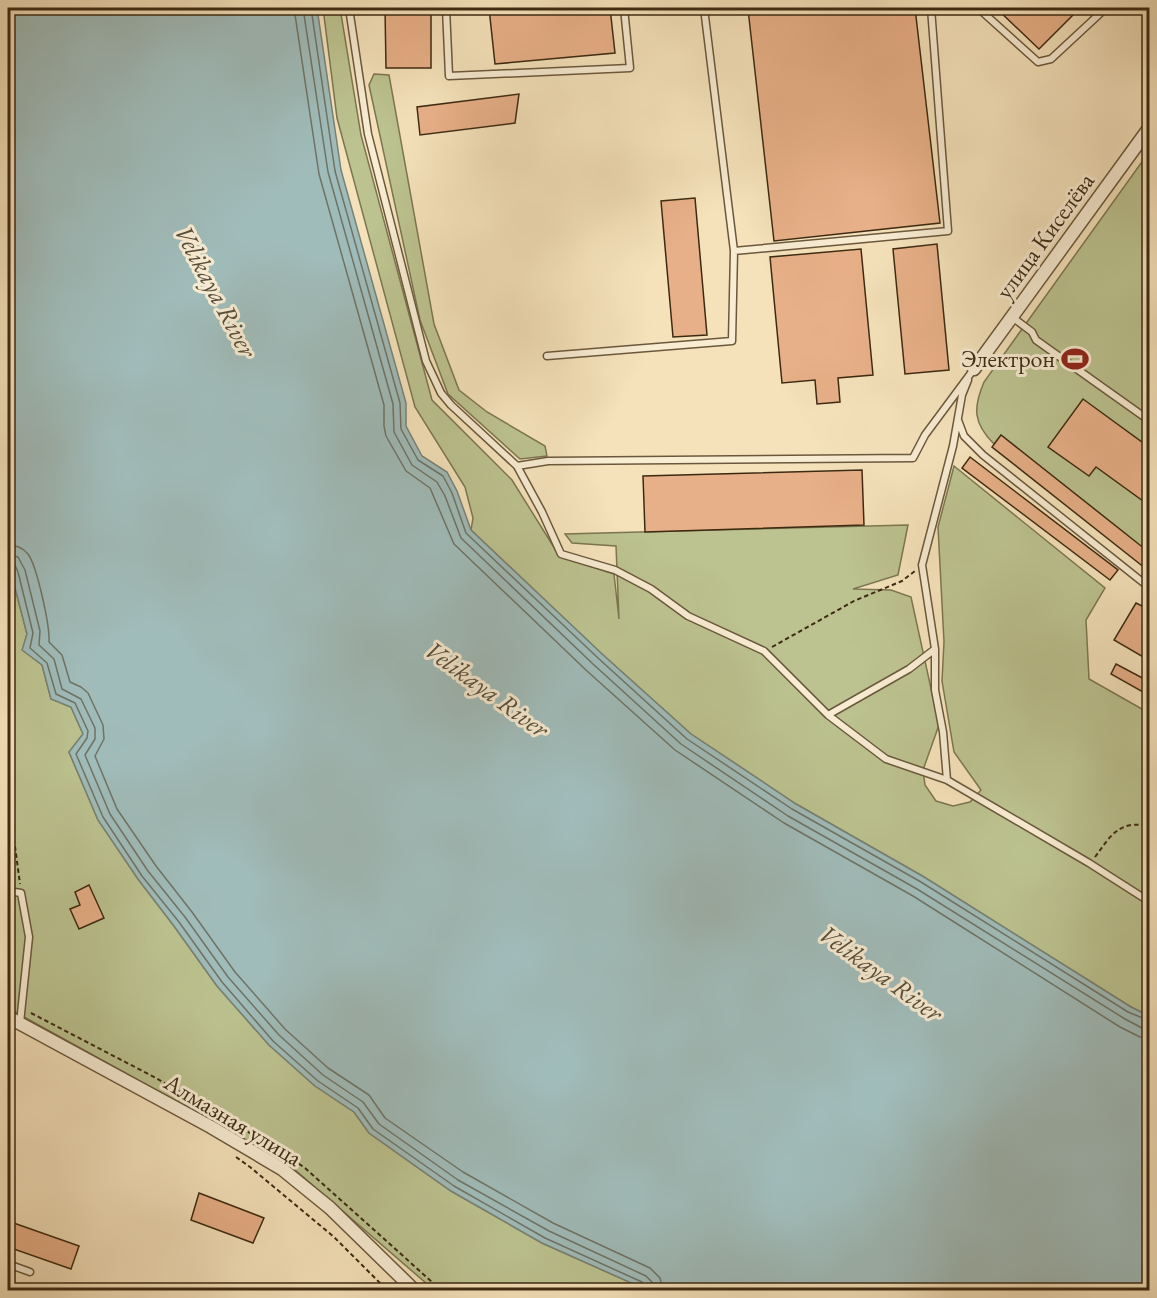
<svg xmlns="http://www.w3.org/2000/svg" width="1157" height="1298" font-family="'EB Garamond',serif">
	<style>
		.green { fill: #bcc390; stroke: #7c7651; stroke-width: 1.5 }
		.water { fill: #a0bcba; stroke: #788277; stroke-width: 1.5 }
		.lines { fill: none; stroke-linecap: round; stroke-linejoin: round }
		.shore { stroke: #6e7366; stroke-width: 1.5 }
		.building { fill: #e8b088; stroke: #3d2a12; stroke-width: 1.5 }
		.lane-casing { stroke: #6b583c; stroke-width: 9 }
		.street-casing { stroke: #6b583c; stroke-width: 15 }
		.path { stroke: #3d2a12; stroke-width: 2; stroke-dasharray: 4.5 3; stroke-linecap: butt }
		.lane { stroke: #f8ecd3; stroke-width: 6 }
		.street { stroke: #f8ecd3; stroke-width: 12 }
		.labels { text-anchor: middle; stroke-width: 6; stroke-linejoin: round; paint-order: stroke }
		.street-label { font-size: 24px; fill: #3d2a12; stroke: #f8ecd3 }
		.poi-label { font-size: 24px; fill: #3d2a12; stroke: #f8ecd3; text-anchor: end }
		.water-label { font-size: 26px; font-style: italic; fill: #564e3c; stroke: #f8ecd3 }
	</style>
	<rect width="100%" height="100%" fill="#f5e2bb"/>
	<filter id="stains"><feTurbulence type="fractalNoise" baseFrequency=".00333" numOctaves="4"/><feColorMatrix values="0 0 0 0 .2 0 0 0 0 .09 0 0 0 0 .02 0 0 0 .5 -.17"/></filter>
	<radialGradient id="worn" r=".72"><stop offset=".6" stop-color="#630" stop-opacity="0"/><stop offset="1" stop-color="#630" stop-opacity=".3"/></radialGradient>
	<!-- green -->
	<path class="green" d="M323,8H340L361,135L432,400L512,480L560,557L614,574L619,619L616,546L572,543L565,534L908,525L898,575L853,589L891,590L911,597L939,725L923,770L925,785L936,801L953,806L970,802L981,790L954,752L942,681L944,642L938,527L954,466L1105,588L1086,620L1089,679L1149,713V1016L1131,1007L924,877L796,804L691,734L602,654L471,530L473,518L465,487L415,407L337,118Z
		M374,74L389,75L434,324L459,390L487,412L545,446L547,456L520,459L448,394L420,320L369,85Z
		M1149,152V553L1001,435L994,444C973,423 973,408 984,382Z
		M8,561L27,634L23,650L42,665L51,699L71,707L83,734L69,752L98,820L138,879L174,926L217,986L269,1045L315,1086L354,1112L369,1133L451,1191L542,1243L647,1290H434L286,1162L8,1008Z"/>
	<!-- water -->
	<path class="water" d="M8,8H317L341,170L406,403V426L422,456L447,472L457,491L471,530L602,654L691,734L796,804L924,877L1131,1007L1149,1016V1290H647L542,1243L451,1191L369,1133L354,1112L315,1086L269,1045L217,986L174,926L138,879L98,820L69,752L83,734L71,707L51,699L42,665L22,650L27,634L8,561Z"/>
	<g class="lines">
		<!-- shore -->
		<path class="shore" d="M294,8L319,174L384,405V426L386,436L406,471L430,488L454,544L587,671L675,750L784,823L913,896L1120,1027L1140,1037L1150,1038
			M303,8L328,172L393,404L394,432L412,465L437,482L445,496L461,538L593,664L681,744L788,816L917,889L1125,1019L1142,1028L1150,1029
			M311,8L335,171L400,403L401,429L418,460L443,476L452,493L466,533L598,658L687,739L792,809L921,882L1128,1012L1150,1021
			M8,545C16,545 23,548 28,554C37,566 50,626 49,642L62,655L70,682L81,687L88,693L103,725L104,739L95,756L117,809L156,866L192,912L235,972L285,1029L328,1068L369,1095L385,1118L463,1172L553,1223L650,1268L660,1278L663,1290
			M8,554L18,557L25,570L40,631L39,645L54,659L62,689L81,699L95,728V739L85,755L110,814L148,871L185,917L228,977L279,1035L323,1075L363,1102L379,1124L458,1180L549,1231L646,1276L652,1282L654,1290
			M8,562L14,563L18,572L33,633L30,648L47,663L56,694L75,703L88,731L87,738L76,754L103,817L142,876L179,922L222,982L273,1041L318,1081L358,1108L373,1129L454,1186L545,1238L642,1282L646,1290"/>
	</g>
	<!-- building -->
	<path class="building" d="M385,8H431V68H386Z
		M489,8H610L615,53L495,64Z
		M764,8H915L940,223L774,241L748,9Z
		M996,8H1080L1039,49Z
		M519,94L515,123L420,135L417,107Z
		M695,198L707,335L673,337L661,201Z
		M937,244L949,370L905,374L893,249Z
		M861,249L873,375L838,378L840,402L817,404L815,380L782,383L770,257Z
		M1083,399L1150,448V506L1096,467L1089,476L1048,447Z
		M1001,435L1150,553V572L992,447Z
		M970,457L1118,570L1110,580L962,468Z
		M862,470L864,525L645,532L643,476Z
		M1136,603L1150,610V651L1145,658L1114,640Z
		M1116,664L1150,682V696L1111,674Z
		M89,885L104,918L79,929L70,909L80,905L75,892Z
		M199,1193L264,1218L253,1243L191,1220Z
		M8,1221L79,1246L71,1269L8,1247Z"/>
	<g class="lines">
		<defs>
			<path id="lane" d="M349,8L368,134L426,361L441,393L451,405L517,466L542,512L561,554L615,570L651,589L688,616L764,651L828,715L886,759L947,780L1089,863L1150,902
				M446,8L449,76L630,68L624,8
				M704,8L734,251L948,231L931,8
				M978,8L1038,62L1051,59L1106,8
				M1012,317L1032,332L1036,340L1150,421
				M547,356L732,341L734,251
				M958,420L964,436L983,455L1150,588
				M517,466L548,461L913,458L925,435L974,369
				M828,715L909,669L935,649
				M947,780L943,732L935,690V649L922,565L953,446L962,395L968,380
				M8,891L21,893L29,937L20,1023
				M8,1264L30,1272"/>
			<path id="street" d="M974,369L1150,127
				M8,1017L211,1127L282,1169L330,1208L414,1290"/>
		</defs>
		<!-- lane casing -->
		<use href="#lane" class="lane-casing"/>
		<!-- street casing -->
		<use href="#street" class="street-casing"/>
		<!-- path -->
		<path class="path" d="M772,647L854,601L902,581L915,571
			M8,794L20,884
			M1095,857C1105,844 1113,828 1131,825C1138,824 1143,826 1150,822
			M31,1013L156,1078L279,1150L305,1168L441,1290
			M236,1157L250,1167L334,1237L387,1290"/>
		<!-- lane -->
		<use href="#lane" class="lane"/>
		<!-- street -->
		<use href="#street" class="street"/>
	</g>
	<!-- icons -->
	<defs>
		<symbol id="stadium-bare" viewBox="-9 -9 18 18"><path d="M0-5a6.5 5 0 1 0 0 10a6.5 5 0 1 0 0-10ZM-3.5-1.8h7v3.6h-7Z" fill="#8f2418" stroke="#f8ecd3" stroke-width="2.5" paint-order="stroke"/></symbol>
	</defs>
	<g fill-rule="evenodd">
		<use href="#stadium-bare" x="1056" y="340" width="38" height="38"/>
	</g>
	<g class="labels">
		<!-- street labels -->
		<g class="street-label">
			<text transform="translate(1045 236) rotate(-54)" y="8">улица Киселёва</text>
			<text transform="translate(233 1120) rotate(31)" y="8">Алмазная улица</text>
		</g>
		<!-- poi labels -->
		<g class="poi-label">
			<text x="1055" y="367">Электрон</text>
		</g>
		<!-- water labels -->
		<g class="water-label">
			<text transform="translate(216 291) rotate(62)" y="9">Velikaya River</text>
			<text transform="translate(487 689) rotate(36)" y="9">Velikaya River</text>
			<text transform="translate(881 973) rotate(36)" y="9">Velikaya River</text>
		</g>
	</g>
	<!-- margin -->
	<rect width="1157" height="1298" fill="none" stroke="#f5e2bb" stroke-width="30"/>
	<rect x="9" y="9" width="1139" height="1280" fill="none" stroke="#3d2a12" stroke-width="3"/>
	<rect x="15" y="15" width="1127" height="1268" fill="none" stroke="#3d2a12" stroke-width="1.5"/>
	<rect width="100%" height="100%" filter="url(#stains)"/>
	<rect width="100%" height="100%" fill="url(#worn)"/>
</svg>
